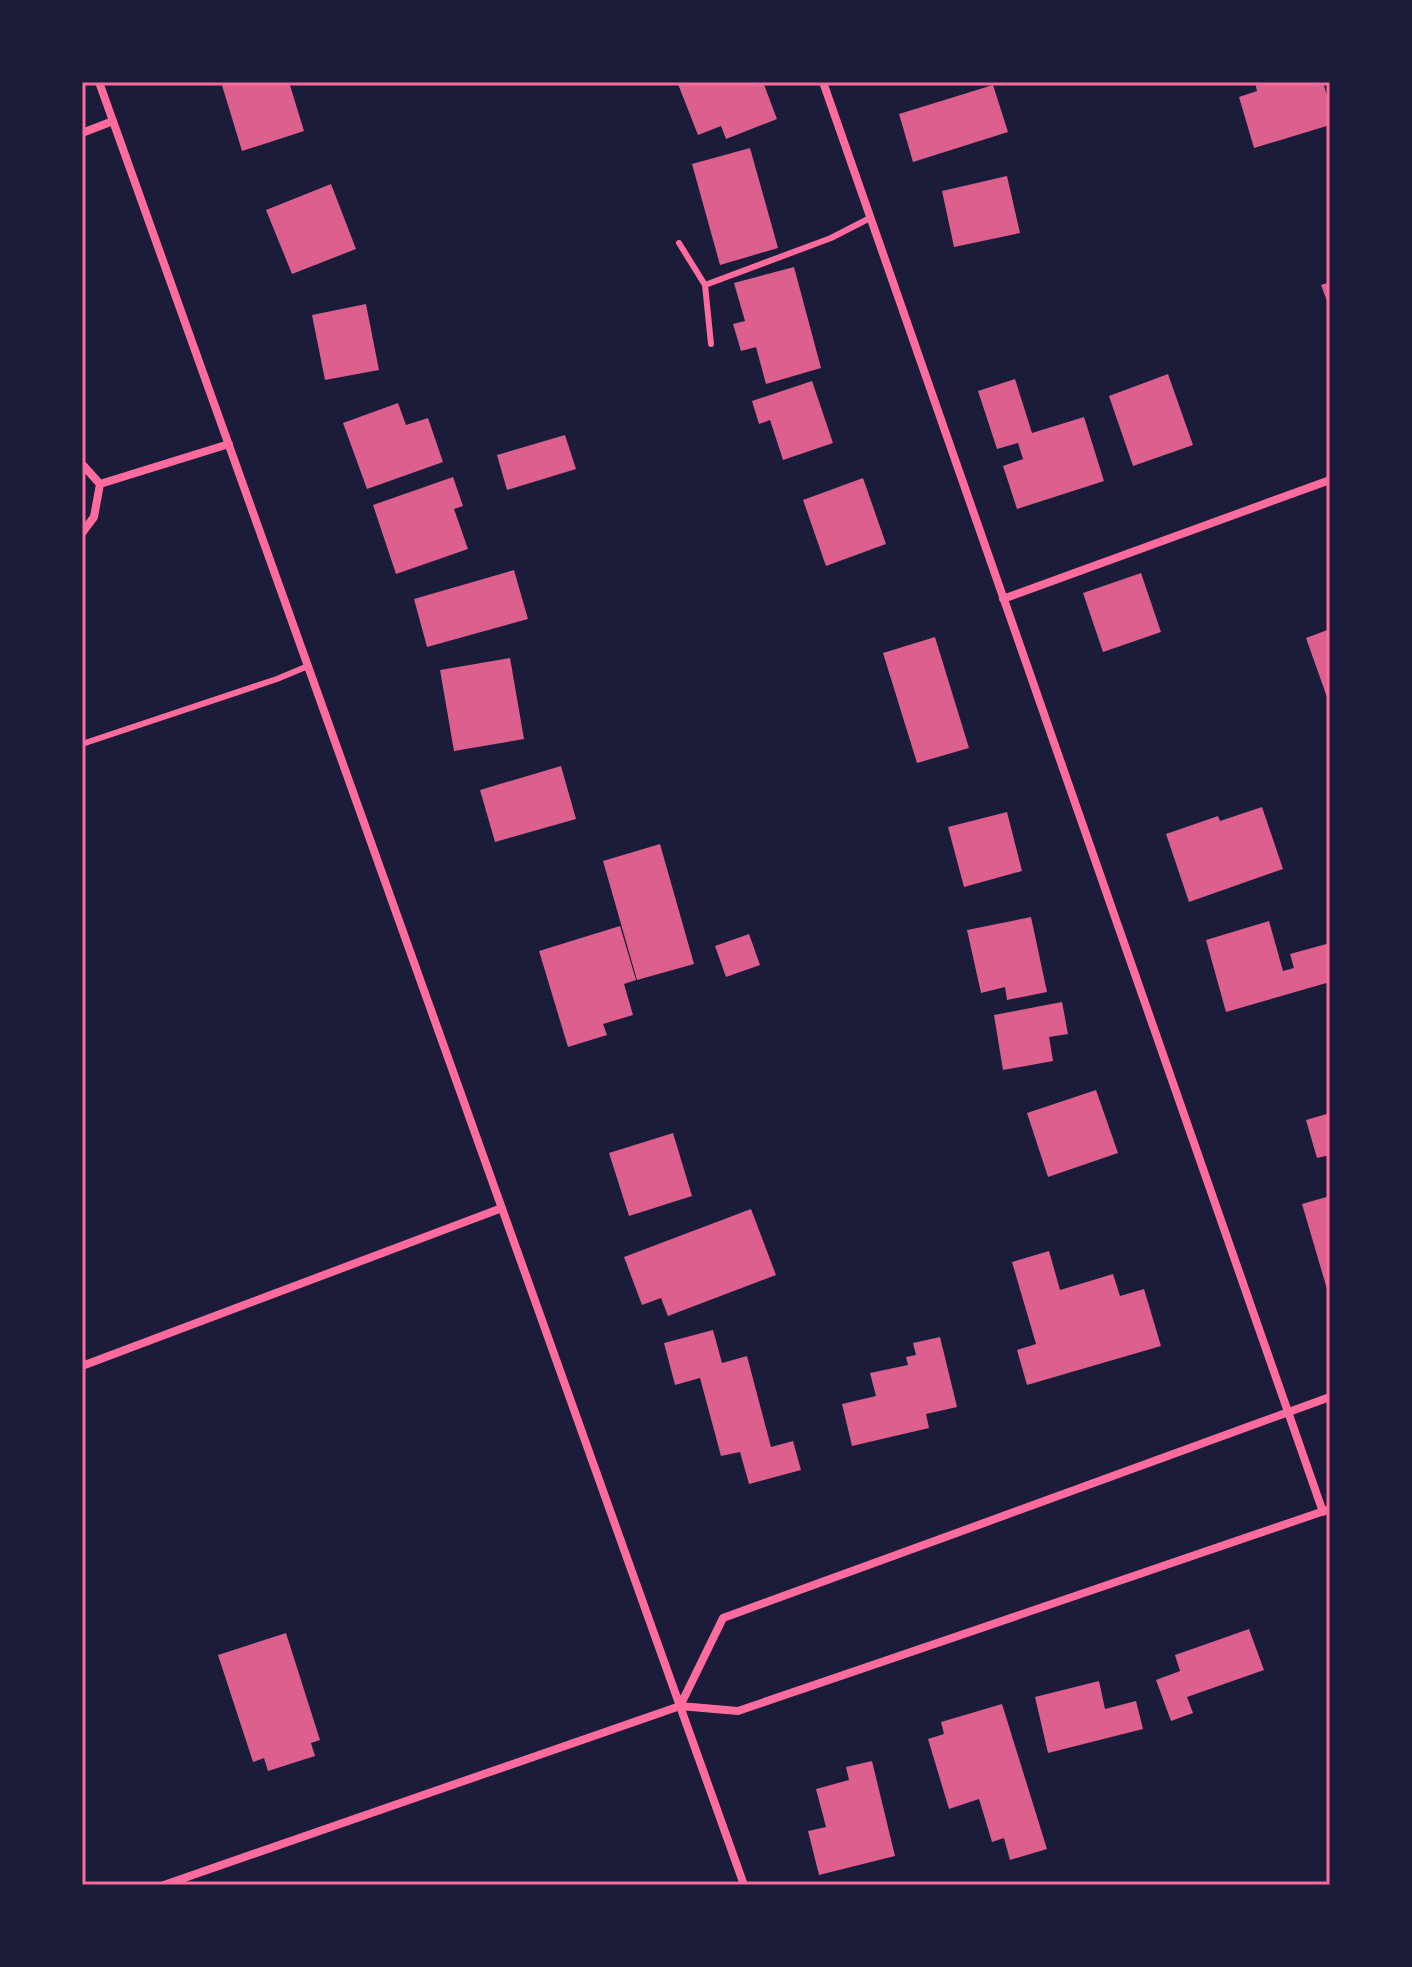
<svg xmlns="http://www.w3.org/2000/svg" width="1412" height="1967" font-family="Ubuntu,sans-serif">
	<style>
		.building { fill: #dd5f8e }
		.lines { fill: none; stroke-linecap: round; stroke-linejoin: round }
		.service { stroke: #ff6b9d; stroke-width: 6 }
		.minor { stroke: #ff6b9d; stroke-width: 8 }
		.neatline { fill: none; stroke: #ff6b9d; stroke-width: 3 }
	</style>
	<rect width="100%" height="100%" fill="#1b1b3a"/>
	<!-- building -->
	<path class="building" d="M221,82H289L304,131L242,151Z
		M683,82H763L777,119L726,139L721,126L698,135L678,84Z
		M1255,82H1323L1330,106V125L1254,148L1239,97L1257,91Z
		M993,85L1008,132L913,162L899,114Z
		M750,148L778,248L720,265L692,164Z
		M1007,176L1020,233L954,247L942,191Z
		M331,184L356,249L292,274L266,210Z
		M794,267L821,368L766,384L756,347L741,351L733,324L745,321L734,283Z
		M1330,282V309L1321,285Z
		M366,304L379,370L325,380L312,315Z
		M1168,374L1193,445L1133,466L1109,396Z
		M1015,379L1032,433L1084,417L1104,481L1017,509L1003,466L1023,459L1018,443L997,449L978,391Z
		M812,381L833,443L783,460L770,420L759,424L752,401Z
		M398,403L406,425L428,418L443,462L367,489L343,423Z
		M565,435L576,469L507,490L497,455Z
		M453,477L463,506L454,509L468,549L396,574L373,505Z
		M863,478L886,544L826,566L803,500Z
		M514,570L528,619L427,647L414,599Z
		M1141,573L1161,632L1103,652L1083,593Z
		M1330,629V699L1328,700L1306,638Z
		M935,637L969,748L917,763L883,653Z
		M510,658L524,739L454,751L440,670Z
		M561,766L576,819L495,842L480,790Z
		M1262,807L1283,869L1189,902L1166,834L1218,816L1220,821Z
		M1007,812L1022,871L964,887L948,827Z
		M660,844L694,964L637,980L603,861Z
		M1031,917L1047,992L1007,1000L1005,987L981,993L967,930Z
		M1269,921L1283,971L1294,968L1290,954L1330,943V982L1226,1012L1206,940Z
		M620,926L636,980L624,984L633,1015L603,1024L607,1035L568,1047L539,951Z
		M749,934L760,965L726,977L715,946Z
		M1062,1002L1068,1034L1049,1037L1053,1061L1003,1070L994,1015Z
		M1096,1090L1118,1153L1048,1177L1027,1113Z
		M1330,1113V1155L1317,1158L1306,1120Z
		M673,1133L692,1196L629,1216L609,1153Z
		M1330,1196V1296H1329L1302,1204Z
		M751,1209L776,1275L668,1316L661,1298L642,1305L624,1257Z
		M1049,1251L1060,1290L1113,1274L1120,1296L1144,1289L1161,1346L1027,1385L1017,1350L1036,1344L1012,1262Z
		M713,1330L722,1363L747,1356L771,1447L793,1441L801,1470L749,1484L740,1452L721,1456L700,1378L675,1385L664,1343Z
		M940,1337L957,1407L926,1414L929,1428L852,1446L842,1404L876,1396L870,1373L908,1365L906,1357L916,1355L913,1343Z
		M1249,1629L1264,1670L1187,1697L1193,1713L1171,1721L1156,1680L1180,1671L1175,1655Z
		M286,1633L320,1740L311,1743L315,1756L268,1771L264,1758L253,1762L218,1655Z
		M1099,1681L1105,1709L1136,1701L1143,1729L1048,1753L1035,1697Z
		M1002,1704L1047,1849L1010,1860L1004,1838L992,1842L979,1799L949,1809L928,1739L944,1734L941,1722Z
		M872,1761L895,1856L819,1875L808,1831L826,1827L816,1789L849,1780L846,1767Z"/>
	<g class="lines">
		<!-- service -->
		<path class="service" d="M679,243L705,285
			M711,344L705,285L831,238L870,218
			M82,744L277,679L308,666"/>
		<!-- minor -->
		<path class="minor" d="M99,82L744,1885
			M823,82L1323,1512
			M82,133L113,121
			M82,464L100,484L94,517L82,533
			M100,484L229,444
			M1003,599L1330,480
			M82,1366L502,1208
			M680,1706L723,1618L1330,1397
			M164,1885L680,1706L738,1711L1330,1509"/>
	</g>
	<!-- border -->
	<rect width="1412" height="1967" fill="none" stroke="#1b1b3a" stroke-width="168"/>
	<rect x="84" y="84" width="1244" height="1799" class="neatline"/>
</svg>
